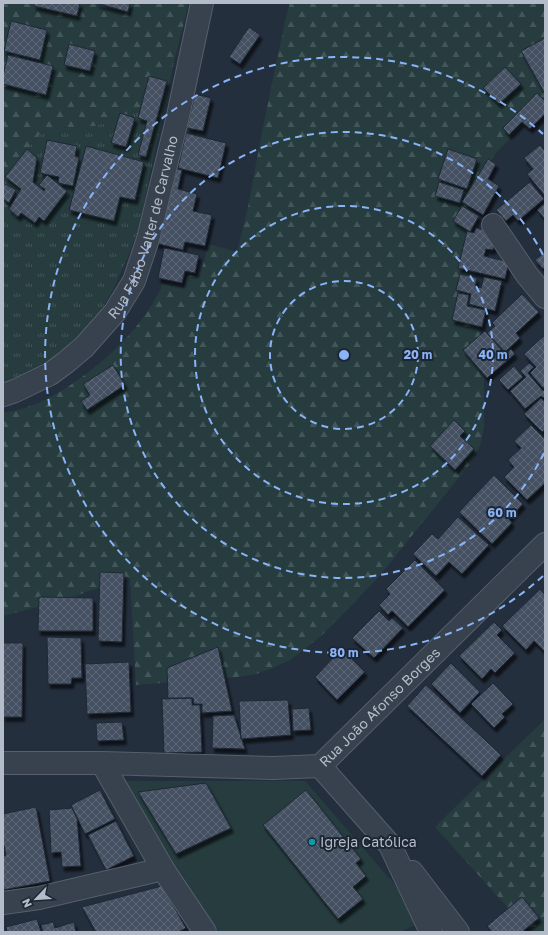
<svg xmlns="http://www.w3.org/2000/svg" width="548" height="935" font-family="'Golos Text',sans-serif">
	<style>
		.grass { fill: url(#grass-tufts) }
		.forest { fill: url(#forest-firs) }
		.park { fill: #263c3f }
		.building { fill: url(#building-cross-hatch); stroke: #1f2835; filter: url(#shadow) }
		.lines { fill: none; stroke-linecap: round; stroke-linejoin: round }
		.minor-casing { stroke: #565f6c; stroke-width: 24 }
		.minor { stroke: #38414e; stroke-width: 22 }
		.ring { fill: none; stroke: #8ab4f8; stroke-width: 2; stroke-dasharray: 7 5 }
		.culture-dot { fill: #0f9aa8; stroke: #1d2633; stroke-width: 1.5 }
		.labels { text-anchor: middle; stroke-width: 4; stroke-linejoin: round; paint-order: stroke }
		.street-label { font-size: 14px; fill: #b4bcc9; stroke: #1d2633 }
		.poi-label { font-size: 14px; fill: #b4bcc9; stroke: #1d2633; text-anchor: start }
		.centre { fill: #8ab4f8; stroke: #1d2633; stroke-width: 2 }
		.ring-label { font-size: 12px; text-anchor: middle; font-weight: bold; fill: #8ab4f8; stroke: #1d2633; stroke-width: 4; stroke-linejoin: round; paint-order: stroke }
	</style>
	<defs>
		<pattern id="grass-tufts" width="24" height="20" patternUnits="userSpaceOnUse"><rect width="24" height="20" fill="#263c3f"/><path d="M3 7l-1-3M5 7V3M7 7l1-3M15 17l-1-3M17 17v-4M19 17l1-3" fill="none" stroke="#435659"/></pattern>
		<pattern id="forest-firs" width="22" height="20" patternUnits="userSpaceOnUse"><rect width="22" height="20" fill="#263c3f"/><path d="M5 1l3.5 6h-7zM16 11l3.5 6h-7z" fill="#435659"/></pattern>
		<pattern id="building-cross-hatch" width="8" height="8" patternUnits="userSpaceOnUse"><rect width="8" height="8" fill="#455162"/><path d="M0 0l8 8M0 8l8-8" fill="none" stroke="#5d6877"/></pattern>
		<filter id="shadow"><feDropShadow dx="2.5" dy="4.5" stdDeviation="1" flood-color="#0009"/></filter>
	</defs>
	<rect width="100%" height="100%" fill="#242f3e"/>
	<!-- grass -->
	<path class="grass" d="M175,57L138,231L126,261L114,288L98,315L72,343L53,360L3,387V226L9,209L18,173L31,145L39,135L48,131L59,128L95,126L136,111L159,89Z"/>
	<!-- forest -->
	<path class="forest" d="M3,3H188L184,23L175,57L159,89L152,99L136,111L95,126L59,128L48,131L39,135L31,145L18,173L9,209L3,226Z
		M290,3H545V106L517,131L496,153L479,180L471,216V241L481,345L484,375V427L480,446L469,465L381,574L357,600L321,636L307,647L290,660L273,668L256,674L236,677L136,685L130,578L115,582L64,600L3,616V413C13,411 23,409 33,405C70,391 115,354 139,323C149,311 156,298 163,284L184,288L188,274L199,278L209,244L237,252L248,207L263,127L286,17Z
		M545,719V932H530L435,827Z"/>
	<!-- park -->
	<path class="park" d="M121,781H305L396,886L415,925L400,932H219Z"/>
	<!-- building -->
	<path class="building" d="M34,3H80L77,16L34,6Z
		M96,3H130L128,12Z
		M11,21L47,30L40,60L4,51Z
		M249,27L260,35L240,64L229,57Z
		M545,38V94L521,51Z
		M69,44L95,51L90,71L64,65Z
		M8,55L53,66L46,95L3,84V75Z
		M505,67L521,84L499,104L483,88Z
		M149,76L167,81L146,157L138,155L147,121L138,118Z
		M537,93L545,101V114L530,129L522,122L509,135L503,128Z
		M195,94L211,98L203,131L187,128Z
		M120,113L135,118L126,147L111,143Z
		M186,133L226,143L218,178L178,168Z
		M47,140L77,146L75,156L79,158L73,186L58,183L59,177L40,173Z
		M540,145L545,151V196L527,174L533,169L524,158Z
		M86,146L144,162L135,200L120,197L114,221L69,210Z
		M27,149L37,158L33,182L44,191L45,189L39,185L47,175L67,191L44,221L39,217L35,223L21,213L18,217L9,209L21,189L5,177Z
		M448,149L477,159L467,189L438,179Z
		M488,159L496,164L488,179L499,186L483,215L462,202Z
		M172,168L182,170L178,189L197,194L193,211L212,215L205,246L185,242L183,250L155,243Z
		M439,182L464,190L460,203L435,196Z
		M530,182L544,199L518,221L513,215L506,221L496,210Z
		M3,183L16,190L9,203L3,199Z
		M545,203V219L537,210Z
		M462,206L479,216L470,232L453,221Z
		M476,228L497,233L493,250L486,249L484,256L509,262L505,279L458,268L467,231L474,233Z
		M164,248L199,255L195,273L185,271L182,283L158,278Z
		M545,252V267L543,269L535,260Z
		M460,274L477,278L475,287L481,288L484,277L502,281L495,311L469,304L471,294L456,290Z
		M458,293L469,295L467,306L486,310L482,327L452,320Z
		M522,294L539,312L516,333L520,338L505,352L487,333L495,326L492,323Z
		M485,331L505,354L511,349L515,354L487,378L463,350Z
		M545,335V387L543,388L530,373L536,367L524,354Z
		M529,363L534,367L528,373L543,391L545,389V396L543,398L541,396L525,409L510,391L526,377L520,371Z
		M113,365L125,385L87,410L81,401L90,395L83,384Z
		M514,366L523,377L508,390L499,380Z
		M541,398L545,402V430L542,432L524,414Z
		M454,420L465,431L460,436L474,449L455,470L430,446Z
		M531,425L545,439V483L527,500L504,477L514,467L508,460L521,448L514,441Z
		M494,475L523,504L509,519L512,523L492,544L459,512Z
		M458,517L489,545L462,574L449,562L436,576L413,554L432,534L438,539Z
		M415,560L445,590L408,627L392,611L388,615L379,605L390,594L386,589Z
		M100,572L124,573L122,642L98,641Z
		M540,589L545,595V652L534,641L526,650L502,626Z
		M39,597L93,598V631H38Z
		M379,611L389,621L392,618L403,628L374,658L352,638Z
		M494,622L502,630L497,635L515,653L495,673L491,669L482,679L459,656Z
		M47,637L81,638L82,678H72L71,684H48Z
		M3,643H23L22,717H3Z
		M218,647L232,711L202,713V704H194L193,698H168L167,668Z
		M342,649L365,672L337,700L315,677Z
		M129,662L131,712L87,714L85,664Z
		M451,663L480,692L460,713L431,684Z
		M493,683L513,704L502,714L505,717L494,728L471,704Z
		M426,685L501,755L482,776L407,706Z
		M192,698V705H200L202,752L164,753L162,699Z
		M288,700L291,735L241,739L239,701Z
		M309,708L311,730L293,731L292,709Z
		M234,715L245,749L212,748L213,716Z
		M122,722L124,740L97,741L96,723Z
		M206,783L231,828L176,854L138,792Z
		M100,790L115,819L85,834L71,805Z
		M306,790L361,859L356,863L366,876L353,887L363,899L338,919L263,825Z
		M36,807L50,881L3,890V856L6,855L3,841V814Z
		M72,808L77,818L81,866L62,867L61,852L51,853L49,810Z
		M116,821L134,856L106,870L88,835Z
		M162,886L186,928L178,932H96L82,907Z
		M522,897L539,918L522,932H492L487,926Z
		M37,919L41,932H7L6,927Z
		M53,922L55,928L74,922L76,932H43L41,925Z"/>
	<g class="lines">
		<defs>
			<g id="minor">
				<path d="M493,225L527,275L545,297"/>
				<path id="s1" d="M3,395L15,391L50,374L65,363L84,347L115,312L134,281L148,239L178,116L202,3"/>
				<path id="s2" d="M3,763H102L273,768L320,766L545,544"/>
				<path d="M102,763L163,869L205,932"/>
				<path d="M320,766L390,845L431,932"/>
				<path d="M412,872L458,932"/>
				<path d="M3,903L39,898L163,869"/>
			</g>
		</defs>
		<!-- minor casing -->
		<use href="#minor" class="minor-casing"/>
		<!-- minor -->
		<use href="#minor" class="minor"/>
	</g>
	<!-- distance rings -->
	<g class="ring">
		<circle cx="344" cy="355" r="74"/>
		<circle cx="344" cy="355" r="149"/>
		<path d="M544 453A223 223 0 1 1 544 257"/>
		<path d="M543 576A298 298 0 1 1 543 134"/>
	</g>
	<!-- markers -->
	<circle class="culture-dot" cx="312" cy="842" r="4"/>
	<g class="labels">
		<!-- street labels -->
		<g class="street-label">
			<text dy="5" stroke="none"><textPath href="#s1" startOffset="232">Rua Fábio Valter de Carvalho</textPath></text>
			<text dy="5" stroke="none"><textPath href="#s2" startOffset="401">Rua João Afonso Borges</textPath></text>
		</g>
		<!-- poi labels -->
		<g class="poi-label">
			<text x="320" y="847">Igreja Católica</text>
		</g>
	</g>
	<circle cx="344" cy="355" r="6" class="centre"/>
	<g class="ring-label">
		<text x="418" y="359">20 m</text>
		<text x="493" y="359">40 m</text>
		<text x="502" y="517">60 m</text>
		<text x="344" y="657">80 m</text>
	</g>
	<!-- border -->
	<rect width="548" height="935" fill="none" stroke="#b4bcc9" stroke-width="8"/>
	<!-- north arrow -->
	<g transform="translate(36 899) rotate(245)" stroke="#1d2633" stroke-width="3" paint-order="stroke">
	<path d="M0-3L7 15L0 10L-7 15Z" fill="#b4bcc9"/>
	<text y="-6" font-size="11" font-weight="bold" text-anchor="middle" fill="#b4bcc9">N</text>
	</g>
</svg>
